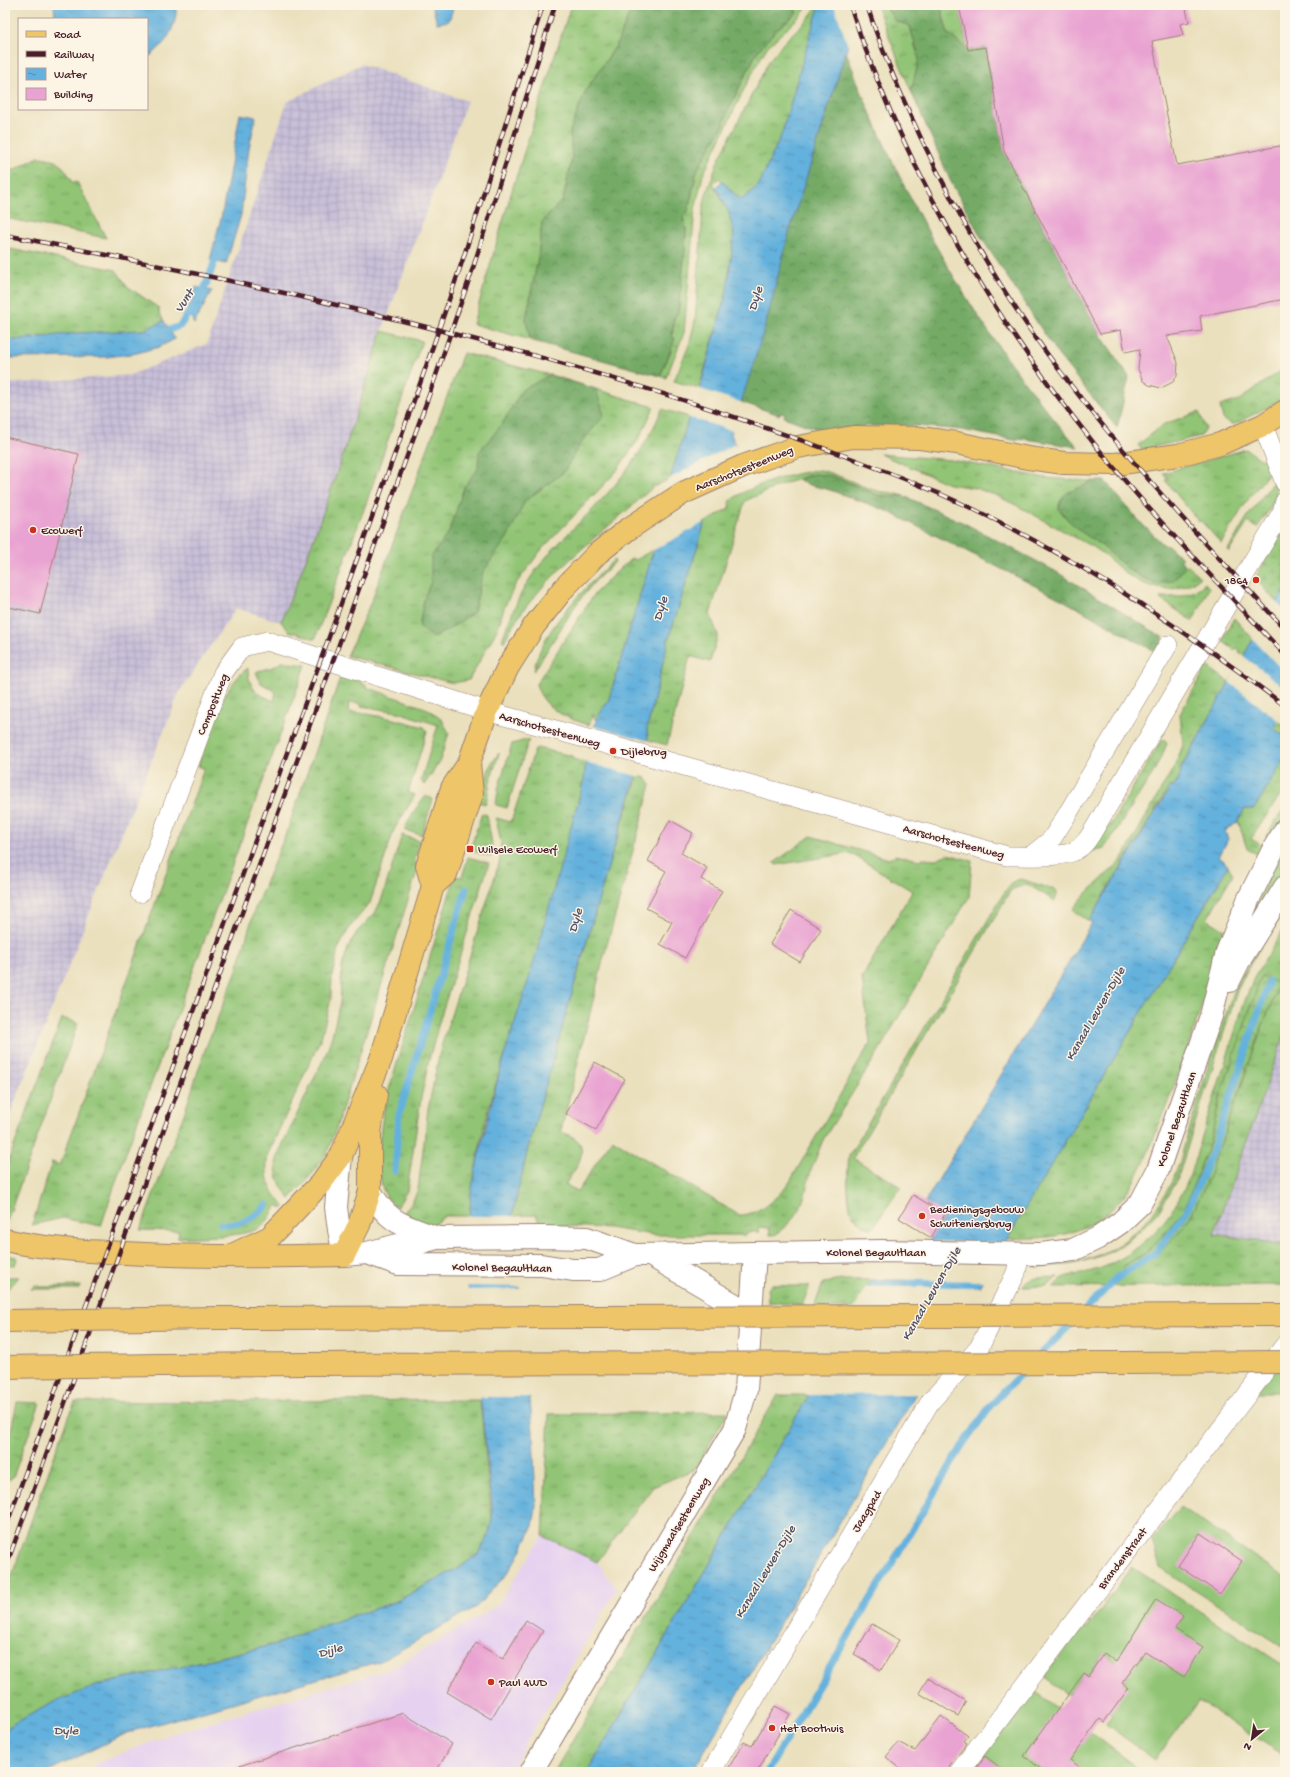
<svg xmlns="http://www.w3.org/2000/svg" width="1290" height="1777" font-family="'Gochi Hand',sans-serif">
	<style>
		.built { fill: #e6d2f0 }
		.industrial { fill: url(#industrial-grid) }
		.grass { fill: url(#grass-tufts); stroke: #6e7250; fill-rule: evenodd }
		.forest { fill: url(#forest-crowns); stroke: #5f6448 }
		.wetland { fill: url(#wetland-marsh); stroke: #6e7250 }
		.garden { fill: #91c475; stroke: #6e7250 }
		.water { fill: url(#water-ripples); stroke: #576884 }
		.pier { fill: #eae0bd }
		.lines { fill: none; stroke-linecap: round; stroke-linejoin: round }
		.stream { stroke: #64b1dd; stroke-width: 7 }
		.building { fill: #e9a3d2 }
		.minor-casing { stroke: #9a8074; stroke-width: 20 }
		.tertiary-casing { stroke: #9a8074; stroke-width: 24 }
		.primary-casing { stroke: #9a8074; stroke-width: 24 }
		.minor { stroke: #fff; stroke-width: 19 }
		.tertiary { stroke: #fff; stroke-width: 22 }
		.primary { stroke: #eec569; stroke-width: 22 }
		.rail-casing { stroke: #4a1f2b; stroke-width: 4.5 }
		.rail { stroke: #fcf5e5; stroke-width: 3; stroke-dasharray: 9; stroke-linecap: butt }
		.motorway-bridge-casing { stroke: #9a8074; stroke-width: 24; stroke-linecap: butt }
		.motorway-bridge { stroke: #eec569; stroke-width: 22 }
		.poi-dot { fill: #c8321e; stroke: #fcf5e5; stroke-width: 1.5 }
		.labels { text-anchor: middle; stroke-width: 3; stroke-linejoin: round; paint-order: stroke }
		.street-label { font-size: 12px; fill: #4a1f2b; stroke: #fcf5e5 }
		.poi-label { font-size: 12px; fill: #4a1f2b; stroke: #fcf5e5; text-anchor: start }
		.water-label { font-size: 13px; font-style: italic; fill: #535269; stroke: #fcf5e5 }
	</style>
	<defs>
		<pattern id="industrial-grid" width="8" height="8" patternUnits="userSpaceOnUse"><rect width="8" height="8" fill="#c8bfd8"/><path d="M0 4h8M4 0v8" fill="none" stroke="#ada4ba"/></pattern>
		<pattern id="grass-tufts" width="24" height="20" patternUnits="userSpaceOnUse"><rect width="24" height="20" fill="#91c475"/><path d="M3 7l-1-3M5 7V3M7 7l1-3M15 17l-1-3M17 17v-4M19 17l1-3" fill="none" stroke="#789f60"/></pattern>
		<pattern id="forest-crowns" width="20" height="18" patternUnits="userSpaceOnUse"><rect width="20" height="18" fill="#74aa66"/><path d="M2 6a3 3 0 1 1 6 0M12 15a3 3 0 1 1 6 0" fill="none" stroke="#618a54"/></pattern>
		<pattern id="wetland-marsh" width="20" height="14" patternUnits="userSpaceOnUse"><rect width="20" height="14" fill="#91c475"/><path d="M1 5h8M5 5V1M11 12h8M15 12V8" fill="none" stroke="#789f60"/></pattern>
		<pattern id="water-ripples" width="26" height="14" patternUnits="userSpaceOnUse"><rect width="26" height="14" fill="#64b1dd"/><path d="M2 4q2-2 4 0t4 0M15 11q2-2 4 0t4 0" fill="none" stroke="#548fb3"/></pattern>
	</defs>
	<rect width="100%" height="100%" fill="#fcf5e5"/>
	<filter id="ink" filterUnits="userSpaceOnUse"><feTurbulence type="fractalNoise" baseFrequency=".025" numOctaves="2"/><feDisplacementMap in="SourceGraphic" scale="8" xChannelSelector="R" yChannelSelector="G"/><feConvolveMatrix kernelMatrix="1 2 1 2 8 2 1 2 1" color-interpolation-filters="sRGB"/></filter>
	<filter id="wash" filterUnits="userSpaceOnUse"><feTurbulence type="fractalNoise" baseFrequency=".012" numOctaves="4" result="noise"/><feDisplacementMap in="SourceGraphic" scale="16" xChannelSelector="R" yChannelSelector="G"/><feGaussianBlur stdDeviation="0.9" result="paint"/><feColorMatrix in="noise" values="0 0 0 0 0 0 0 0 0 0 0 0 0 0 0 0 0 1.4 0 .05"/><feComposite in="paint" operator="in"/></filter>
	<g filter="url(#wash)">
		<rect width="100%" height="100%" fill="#eae0bd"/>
		<!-- built -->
		<path class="built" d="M543,1536L597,1562L617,1589L509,1772H83L98,1763L168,1735L390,1669L497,1606Z"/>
		<!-- industrial -->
		<path class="industrial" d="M361,64L467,101L382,331L334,482L301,574L281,622L236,608L180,691L88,917L5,1127V384L130,375L207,344L287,102Z
			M1285,1033V1245L1214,1234Z"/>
		<!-- grass -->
		<path class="grass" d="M571,5H633L616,46L586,90L570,131L572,159L563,200L542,222L538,258L526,319L530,340L473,324L512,190Z
			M794,5H809L801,15L767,47L748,81L703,175L695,209L684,333L666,378L660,376L671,351L674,318L678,312L685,250L686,229L683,217L688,211L697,170L722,127L730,106L757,52L776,30L797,13Z
			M818,5H820L811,32L782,133L759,185L743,199L738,198L719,178L713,183L729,213L734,234L727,291L699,389L674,381L689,345L695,321L703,209L706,195L717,163L770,59L786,40L807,20Z
			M876,5H885L895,21L910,26L919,59L911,91Z
			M940,5H959L968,50L948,34Z
			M39,157C58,158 65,167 73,183L77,182L106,238L5,218V174Z
			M5,248L116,270L127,286L160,309L158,310L164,321L144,330L77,333L5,341Z
			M382,331L422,341L366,504L315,639L289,631L281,622C321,527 352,429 382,331Z
			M463,353L550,375L654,407L640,437L615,473L542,549L515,585L504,608L498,628L469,680L453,683L347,656L373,597Z
			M1285,368V398L1235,424H1231L1223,419L1220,406L1239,400Z
			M662,409L689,417L670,479L653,487C604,533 533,581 504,642L502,640C511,615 520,591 536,570C553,547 574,528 594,508C623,478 646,448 662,409Z
			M1199,412L1206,428L1201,436L1142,450L1138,445L1164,424Z
			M1285,429V458C1281,449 1276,435 1285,429Z
			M1246,449L1262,460L1264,458L1271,470L1247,501L1221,543L1200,520L1199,522L1165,480H1169L1163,473Z
			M880,454L951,460L1046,478L1090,481L1087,485L1079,487L1060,501L1059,509C1071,524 1085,534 1101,545C1116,556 1137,582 1157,582C1173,583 1178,576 1187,565L1200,577C1178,596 1148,590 1127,574C1117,567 1109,557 1098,550L1016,505L995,495L975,488L949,484Z
			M820,470C840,475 855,484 874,490C884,493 895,492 904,496H880L851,484L815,474L783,484L745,501L710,614L718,635L710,662L690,656L667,745L648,740L647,729L668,641L705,522L729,509L730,501C747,486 797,472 820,470Z
			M1275,479C1281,497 1266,514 1257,528L1248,522L1229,552L1228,550L1246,519Z
			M654,549L609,699L596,720L593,715L589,725C566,718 543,709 536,684L595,593L611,577L632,558L635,560Z
			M614,560L615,562L594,582L575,606L534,671C539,632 586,587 614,560Z
			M1205,583L1209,588L1193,621L1160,599L1161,597C1179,598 1192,595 1205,583Z
			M1234,618L1253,639L1244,656L1239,653L1240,650L1237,648L1235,650L1222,641Z
			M282,662L306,665L125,1155L101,1226L63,1218L32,1225L52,1162L60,1165L199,783L204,768L198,766C209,735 220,688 248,668C249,689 255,693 274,701L276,692L261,683L256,672L273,667Z
			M1207,666L1230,683L1180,769L1181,775L1175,785L1169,787L1089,921L1075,912V911L1073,909L1085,895L1121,861L1176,763L1183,745L1180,714Z
			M341,675L366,684V687L428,709L442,720L449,733L439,763L424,785L421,780L438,725L398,712L361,706L360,703H349L348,712C374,714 399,720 424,727L427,731L408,793L415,795L394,830L370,903L350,927L338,949L332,976L331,999L321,1038L268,1154C264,1177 269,1189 284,1206L283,1209L278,1205C272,1212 269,1221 261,1227C246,1238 198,1236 178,1238L179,1231L140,1230L184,1114L206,1047L237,970L255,908L287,831Z
			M1278,721L1285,726V737L1273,728Z
			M529,739L507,808L496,805L498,789L512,744Z
			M1162,739L1165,740L1167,743L1164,751L1153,773L1109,842L1104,848L1093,851L1092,849L1100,836L1111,824Z
			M537,748L573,756L572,759L586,762L584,780C567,842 552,905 533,967C508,1046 475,1133 470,1216H445L434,1224H426L403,1214L412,1202L418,1190L428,1109L441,1047L500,860L501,843L496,818L511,822L535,749Z
			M499,753L490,782L486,804L477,802L491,764Z
			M1285,758V788L1251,839L1265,847L1261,856L1247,849L1238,820L1245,809H1254Z
			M638,776L646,778L651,785L604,956L561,1131C566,1134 574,1137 578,1141C589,1154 572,1173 565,1185L578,1191L612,1139L739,1215C759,1215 775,1199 788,1185L870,1043L862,978L912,891L850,853L776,865L774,863L811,836L889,859L895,855L920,860L923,858L936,859L948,854L972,861L969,897L877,1054L823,1140L811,1170L805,1195L799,1211L790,1222L779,1232L775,1235H770L769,1228L759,1227V1232H747L746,1235H654L609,1228L541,1225L536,1215L512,1216L529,1144L610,860Z
			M426,796L433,799L422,835L404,830L414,811Z
			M1285,807V816L1271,839L1266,836Z
			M482,813L487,815L492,844L491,857L470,850Z
			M402,835L420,841L414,862L419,865L337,1126L327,1153L313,1173L290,1199C279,1184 273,1173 278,1154L325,1056L332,1036L340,1002L342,967L348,948L357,932L375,913L381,901Z
			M468,857L489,863L440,1019L429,1060L421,1098L407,1191L397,1207C368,1190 381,1129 385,1102L455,876L462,877Z
			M1277,857L1285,861V873L1237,950Z
			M1228,866L1233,874L1207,919L1228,932C1205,993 1187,1054 1163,1115C1148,1151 1136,1193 1102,1217C1070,1239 1043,1238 1007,1239Z
			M1021,879L1049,888H1054C1059,892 1057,895 1055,901L1027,884L1011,890L853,1158L901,1187L872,1229C866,1226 859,1224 854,1217C846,1207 847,1169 849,1156L1002,896L1012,882Z
			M1285,907L1250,964L1237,991L1178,1177L1159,1211L1135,1235L1116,1249L1104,1255L1075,1264L1037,1268L1035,1266C1049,1264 1063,1265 1077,1262C1128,1251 1162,1211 1179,1164L1213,1050L1237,983Z
			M1285,927V1033L1214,1234L1285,1245V1285L1053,1287C1056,1284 1060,1279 1065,1277C1069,1275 1075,1275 1080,1274C1088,1272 1096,1270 1104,1267C1144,1250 1173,1218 1189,1178L1243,1006L1254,978ZM1261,978L1280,983L1262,1027L1220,1146L1214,1155L1191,1216L1129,1272L1122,1267L1144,1254L1164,1234L1184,1210L1210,1142L1221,1094Z
			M62,1018L78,1023L7,1221H5V1170Z
			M5,1255L16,1257L17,1259L15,1265H5Z
			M5,1277H19L8,1289H5Z
			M1059,1277L1046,1286L1023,1287C1028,1275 1048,1278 1059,1277Z
			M842,1280H871L857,1308H817L815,1305L823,1283Z
			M771,1284L787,1286H809V1289L802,1305L768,1302V1290Z
			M35,1285L42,1287L80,1286L79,1289H31Z
			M778,1395H809L587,1772H554Z
			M480,1400L492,1520L488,1537L480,1552L462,1566L395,1602L310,1630L277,1644L99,1685L13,1724L5,1731V1595L58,1445L75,1402Z
			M17,1402L40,1403L13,1477L5,1482V1459Z
			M728,1412L695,1469L653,1487L597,1562L543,1536L549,1414Z"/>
		<!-- forest -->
		<path class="forest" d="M633,5H794L797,13L776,30L757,52L730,106L722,127L697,170L688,211L683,217L686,229L685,250L678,312L674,318L672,335L675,339L660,376L530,340L526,319L538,258L542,222L563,200L572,159L570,131L586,90L616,46Z
			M885,5H940L948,34L968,50L986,47L1004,151L1100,334L1129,377L1117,428L1059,356L981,237L950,180L911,91L919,59L910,26L895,21Z
			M846,51C860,91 877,129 895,167C944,269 1003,363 1078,447L1026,439L1014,440L962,430L917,426H868L822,431L784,417L785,414L781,413L780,415L738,401L765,327L789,233Z
			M550,375L596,389L604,416L580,444L564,472L525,501L507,538L483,572L474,612L451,628L433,638L419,626L424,599L431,581V557L449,532L464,487L478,469L479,452L502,424L522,390Z
			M815,474L826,475L837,478L880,496H904L964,523L1055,571L1164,638L1156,652L1061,599L885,510L830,490L806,484L798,479Z
			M1090,481H1105L1142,524L1163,544L1171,548L1182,558L1181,561L1186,566L1174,580L1165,583H1156L1146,579L1129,570L1101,545L1083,533L1067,519L1059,509C1063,483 1080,495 1090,481Z"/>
		<!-- wetland -->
		<path class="wetland" d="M1285,528V590L1277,603L1255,578Z
			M1261,977L1280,983L1262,1027L1220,1146C1212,1158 1214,1166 1209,1177C1202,1190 1198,1204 1190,1217C1176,1241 1152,1257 1129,1272L1122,1267L1144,1254L1164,1234L1184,1210L1210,1142L1221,1094Z"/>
		<!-- garden -->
		<path class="garden" d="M1285,1351V1392H1257Z
			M1180,1507L1285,1577V1648L1160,1568L1152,1540Z
			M1132,1567L1285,1667V1756L1199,1701L1155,1760L1106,1724L1112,1716L1107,1712L1130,1671L1104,1653L1088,1676L1084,1673L1068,1695L1043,1677L1083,1627L1087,1629Z
			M1032,1689L1144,1772H1005L986,1757L978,1768L976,1766Z"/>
		<!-- water -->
		<path class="water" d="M54,5H176C178,27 164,47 147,58V19H55Z
			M432,5H454L449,21L437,23Z
			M820,5H863L846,51L789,233L765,327L731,434L735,444L714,517L705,522L668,641L647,729L648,740L610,860L529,1144L512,1216L533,1432L536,1508L533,1526L518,1557L507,1574L476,1607L381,1661L129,1732L46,1772H5V1731L13,1724L54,1702L99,1685L277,1644L310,1630L395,1602L462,1566L480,1552L488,1537L492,1520V1504L466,1267L471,1193L478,1158L501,1066L533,965L584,780L586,762L596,720L609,699L654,549L670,479L689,417L693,413L727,291L734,234L729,213L716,187L722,181L738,198L743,199L759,185L782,133L811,32Z
			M240,114L256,117L249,148L241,215L226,264L210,260L222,214Z
			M196,287L212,291L194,324L187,308L192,302Z
			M164,321L175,339L159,347L137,353L107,357L5,358V341L77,333L144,330Z
			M1285,590V712L1273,728L1285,737V758L1254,809H1245L1238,820V822L1225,831L1228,839L1219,857L1224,861L1228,866L692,1772H587L809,1395L871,1280H905L945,1215L925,1202L1092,923L1089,921L1170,788C1177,784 1181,777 1181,769L1253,639Z"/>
		<!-- pier -->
		<path class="pier" d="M834,5H865L849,49Z
			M697,388L743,403L734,431L687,417L691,412Z
			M735,444L736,447L716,516L652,551L667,480Z
			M1276,601L1285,611V673L1252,638Z
			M1242,655L1285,688V715L1280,722L1229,682Z
			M593,726L650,741L640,777L584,762Z
			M468,1216H514L520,1287L466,1286L464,1267Z
			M927,1241L1007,1243L984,1281L881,1279V1278H904Z
			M866,1287H981L918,1394L807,1395Z
			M520,1289L531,1397H478L467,1290Z"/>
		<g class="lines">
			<!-- stream -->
			<path class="stream" d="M200,296L206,285L218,252
				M161,333L180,326L193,306
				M395,1171L399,1115L466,889
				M221,1224C243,1225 252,1220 267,1205
				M1084,1311L1117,1278L1156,1252L1187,1211L1214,1147L1269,981
				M1037,1358L1075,1320
				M767,1772L961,1448L991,1405L1027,1368"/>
		</g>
		<g id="blocks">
			<!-- building -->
			<path class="building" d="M959,5H1185L1189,22L1180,24L1183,35L1152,41L1177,165L1285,145V299L1200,316L1202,331L1167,336L1178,363L1177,376L1173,382L1161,388L1149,385L1143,381L1138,369L1140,349L1125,352L1121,330L1100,334L1004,151L986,47L968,50Z
				M5,437L79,454L40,614L5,606Z
				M670,820L693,833L681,853L707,868L701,879L722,891L685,958L660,944L672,922L646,908L666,871L648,861Z
				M791,910L821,929L800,962L770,944Z
				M595,1062L625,1079L596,1130L566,1114Z
				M913,1195L945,1214L931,1238L899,1218Z
				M1200,1533L1242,1561L1220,1594L1178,1566Z
				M1156,1599L1183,1616L1175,1629L1203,1647L1184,1677L1145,1652L1122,1683L1129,1688L1104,1722L1100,1719L1070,1760L1087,1772H1045L1024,1756L1084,1673L1088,1676L1104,1653L1116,1662Z
				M526,1620L543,1631L491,1719L447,1692L476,1643L503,1659Z
				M872,1624L899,1640L881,1670L854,1654Z
				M928,1678L966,1701L958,1716L919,1693Z
				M775,1706L790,1714L757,1772H726L744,1742L752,1746Z
				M403,1713L452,1744L436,1772H233V1768Z
				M941,1716L968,1736L964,1741L967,1743L950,1765L948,1772H905L886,1757L898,1742L915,1751Z
				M985,1756L1006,1772H973Z"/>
		</g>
	</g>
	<g filter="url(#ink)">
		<use href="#blocks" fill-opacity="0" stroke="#9a8074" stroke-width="1"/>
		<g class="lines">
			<defs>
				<path id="minor" d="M1263,425L1285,483
					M1031,856L1051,840L1065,818L1168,645
					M140,893L223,673L242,647L267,641L487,711L1007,856C1023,856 1065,858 1076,850C1084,846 1088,839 1093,831L1282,512L1285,501
					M711,1772L930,1402L979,1348L1016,1273L1020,1254
					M959,1772L1285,1345"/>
				<path id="tertiary" d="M1229,981L1239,961L1285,887
					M341,1156L336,1207L339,1230L344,1255L367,1253L398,1245L416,1244L437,1238L541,1237L587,1238L635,1255L882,1251L1041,1254L1073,1250L1098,1238L1120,1223L1140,1204L1158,1170L1211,1016L1227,952L1249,898L1274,848L1285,830
					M370,1191C390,1225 403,1225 437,1238
					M367,1253L398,1264L541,1265L573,1270H599L635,1255
					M650,1255L737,1306L751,1323
					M531,1772L735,1429L746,1390L755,1253"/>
				<path id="primary" d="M433,886L427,866L452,788L469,763L487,711L508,667L534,626L564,588L598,553L627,530L683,493L743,466L798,447L853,437L920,438L957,443L1028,458L1064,463L1115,464L1178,455L1220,444L1263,425L1285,411
					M5,1240C45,1249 85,1251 125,1253C198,1257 271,1257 344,1255L359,1225L370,1191V1133L376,1094
					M230,1256L270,1237L320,1184L341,1156L381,1059L433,886L446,874L472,794L469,763"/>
			</defs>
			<!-- minor casing -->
			<use href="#minor" class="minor-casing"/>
			<!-- tertiary casing -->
			<use href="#tertiary" class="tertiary-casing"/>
			<!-- primary casing -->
			<use href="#primary" class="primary-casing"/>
			<!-- minor -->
			<use href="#minor" class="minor"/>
			<!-- tertiary -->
			<use href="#tertiary" class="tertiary"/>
			<!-- primary -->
			<use href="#primary" class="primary"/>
			<defs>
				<path id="rail" d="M850,5C903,167 989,313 1096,446C1155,519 1221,586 1285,655
					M867,5C881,50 900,93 920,136C959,218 1004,298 1060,371C1129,462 1207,546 1285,629
					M5,235C254,283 503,338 743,420C819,446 896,473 969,507C1082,561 1186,630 1285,706
					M5,1529L329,637L422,378L462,262L543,5
					M5,1569L433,384L473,268L555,5"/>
			</defs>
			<!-- rail casing -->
			<use href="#rail" class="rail-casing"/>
			<!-- rail -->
			<use href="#rail" class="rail"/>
			<defs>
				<path id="motorway-bridge" d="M5,1321L219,1318L1285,1315
					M5,1367C432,1360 858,1366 1285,1362"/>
			</defs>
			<!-- motorway-bridge casing -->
			<use href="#motorway-bridge" class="motorway-bridge-casing"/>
			<!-- motorway-bridge -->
			<use href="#motorway-bridge" class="motorway-bridge"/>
		</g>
	</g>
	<!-- markers -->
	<g class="poi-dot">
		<circle cx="33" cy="530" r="4"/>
		<circle cx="1256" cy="580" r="4"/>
		<circle cx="613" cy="751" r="4"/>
		<rect x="466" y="845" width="8" height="8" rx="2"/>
		<circle cx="922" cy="1216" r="4"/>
		<circle cx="491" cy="1682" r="4"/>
		<circle cx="772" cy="1728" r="4"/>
	</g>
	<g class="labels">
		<!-- street labels -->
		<g class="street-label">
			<text transform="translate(744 468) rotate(-22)" y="4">Aarschotsesteenweg</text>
			<text transform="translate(212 704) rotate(-68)" y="4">Compostweg</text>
			<text transform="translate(550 729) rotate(16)" y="4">Aarschotsesteenweg</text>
			<text transform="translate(954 841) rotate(15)" y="4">Aarschotsesteenweg</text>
			<text transform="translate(1176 1119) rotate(-71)" y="4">Kolonel Begaultlaan</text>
			<text x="876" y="1256">Kolonel Begaultlaan</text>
			<text transform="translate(502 1267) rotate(1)" y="4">Kolonel Begaultlaan</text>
			<text transform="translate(866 1511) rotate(-59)" y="4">Jaagpad</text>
			<text transform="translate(678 1524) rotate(-59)" y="4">Wijgmaalsesteenweg</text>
			<text transform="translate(1122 1558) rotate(-53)" y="4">Brandenstraat</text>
		</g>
		<!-- poi labels -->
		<g class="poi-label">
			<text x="41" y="534">Ecowerf</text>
			<text x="1248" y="584" text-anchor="end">1864</text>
			<text x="621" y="755">Dijlebrug</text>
			<text x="478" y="853">Wilsele Ecowerf</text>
			<text x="930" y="1213">Bedieningsgebouw<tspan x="930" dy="14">Schuiteniersbrug</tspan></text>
			<text x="499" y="1686">Paul 4WD</text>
			<text x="780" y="1732">Het Boothuis</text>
		</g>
		<!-- water labels -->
		<g class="water-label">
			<text transform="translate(754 298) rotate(-73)" y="5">Dyle</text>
			<text transform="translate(183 300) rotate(-57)" y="5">Vunt</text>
			<text transform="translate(659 608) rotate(-73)" y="5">Dyle</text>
			<text transform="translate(574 920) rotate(-74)" y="5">Dyle</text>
			<text transform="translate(1094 1013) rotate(-60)" y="5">Kanaal Leuven-Dijle</text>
			<text transform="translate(930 1293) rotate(-60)" y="5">Kanaal Leuven-Dijle</text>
			<text transform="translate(764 1571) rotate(-59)" y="5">Kanaal Leuven-Dijle</text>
			<text transform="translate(330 1649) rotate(-16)" y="5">Dijle</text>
			<text x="66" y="1734">Dyle</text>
		</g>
	</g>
	<!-- margin -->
	<rect width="1290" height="1777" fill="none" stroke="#fcf5e5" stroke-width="20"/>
	<!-- legend -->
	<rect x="18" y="18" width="130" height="92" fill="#fcf5e5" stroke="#b59f9b"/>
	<rect x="26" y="31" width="20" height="6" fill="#eec569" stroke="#b59f9b"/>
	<text x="54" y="38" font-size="12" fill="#4a1f2b">Road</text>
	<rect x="26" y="51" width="20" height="6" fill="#4a1f2b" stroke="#b59f9b"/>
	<text x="54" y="58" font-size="12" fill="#4a1f2b">Railway</text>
	<rect x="26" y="68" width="20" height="12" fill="url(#water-ripples)" stroke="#b59f9b"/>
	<text x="54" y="78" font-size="12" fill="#4a1f2b">Water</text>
	<rect x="26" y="88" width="20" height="12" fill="#e9a3d2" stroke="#b59f9b"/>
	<text x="54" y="98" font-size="12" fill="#4a1f2b">Building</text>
	<!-- north arrow -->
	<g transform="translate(1252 1739) rotate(210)" stroke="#fcf5e5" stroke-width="3" paint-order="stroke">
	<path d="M0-3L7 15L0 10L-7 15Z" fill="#4a1f2b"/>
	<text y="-6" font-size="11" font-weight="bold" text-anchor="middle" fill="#4a1f2b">N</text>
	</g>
</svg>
